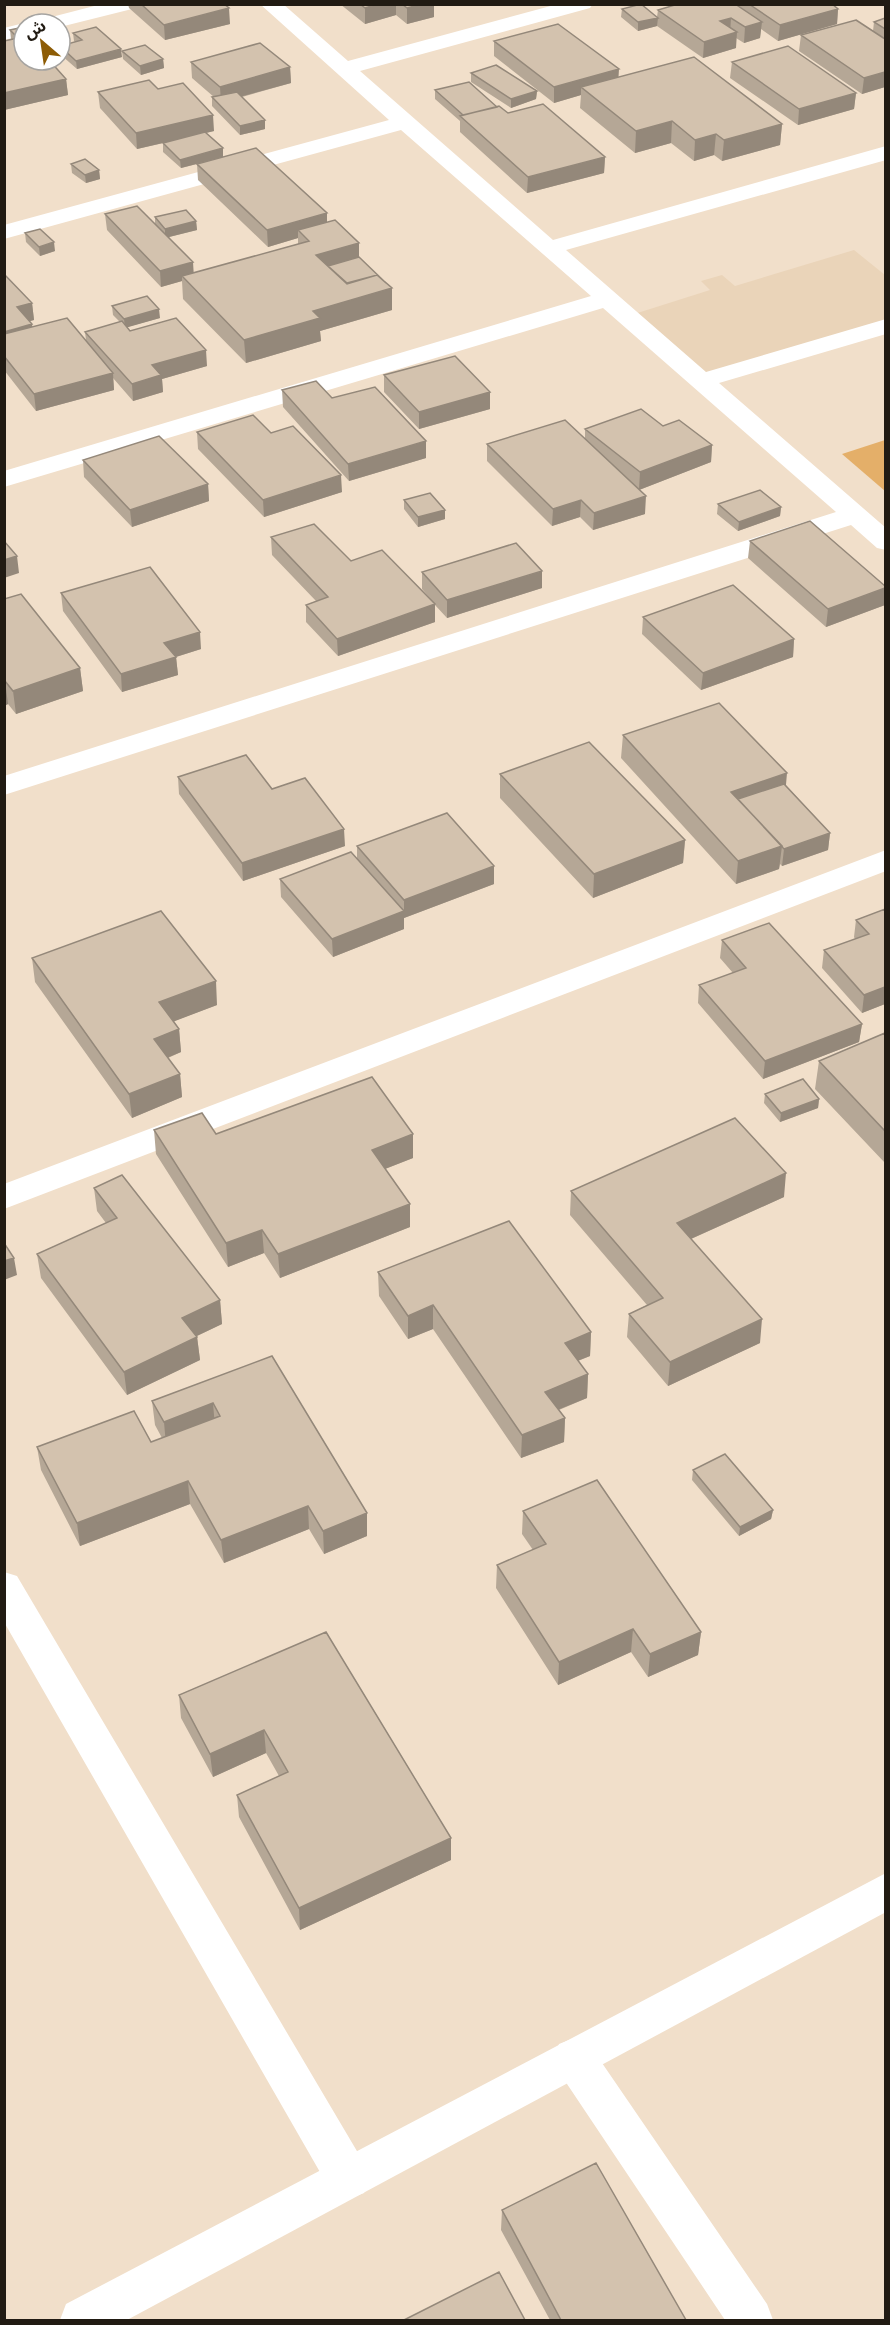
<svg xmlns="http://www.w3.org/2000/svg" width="890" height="2325" font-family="Poppins,'Noto Sans Arabic',sans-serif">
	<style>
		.built { fill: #ead4b9 }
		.green { fill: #e4af69 }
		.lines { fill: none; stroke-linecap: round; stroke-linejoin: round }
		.minor { fill: #fff; fill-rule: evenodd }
		.tertiary { fill: #fff; fill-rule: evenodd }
		.wall { fill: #b5a796 }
		.shaded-wall { fill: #94887a }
		.building { fill: #d3c2ae; stroke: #94887a; stroke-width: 1.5 }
	</style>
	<rect width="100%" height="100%" fill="#f1dfca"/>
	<!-- built -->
	<path class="built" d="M854,250L885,275V324L704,381L628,316L710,290L701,281L722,275L735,286Z"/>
	<!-- green -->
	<path class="green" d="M885,440H886L885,491L842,454Z"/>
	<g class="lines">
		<!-- minor -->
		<path class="minor" d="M102,4H139L136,8L60,27V24H37L40,20Z
			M260,4H283L348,61L558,4H593L590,8L360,71L553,240L886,146V160L566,250L706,372L886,319V334L719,383L886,528V550L877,548L851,525L4,795V776L836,512L603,308L4,487V471L591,296L401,130L4,239V225L389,120Z
			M24,23L29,24H24V35L4,40V28Z
			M886,850V871L4,1209V1184Z
			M4,1572L17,1576L364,2163L370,2178L364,2193L348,2199L332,2193L4,1622Z
			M574,2038L589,2044L767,2304L773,2320H725L559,2072L553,2058L559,2044Z"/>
		<!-- tertiary -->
		<path class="tertiary" d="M886,1873V1912L127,2320H60L66,2304Z"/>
	</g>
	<!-- wall -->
	<path class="wall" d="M128,4H224L230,24L165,40L129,8Z
		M340,4H434V17L407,24L396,15L365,24Z
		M675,4H832L838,9L837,24L778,41L761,29L760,38L744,43L736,38V48L703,58L657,26L638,31L621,17L622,9L657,17L658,10L676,5Z
		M885,18V87L862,94L799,51L801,35L873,31L874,22Z
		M24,27V60H49L66,79L68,95L4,110V41L11,39L10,30Z
		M73,33L122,57L77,69L61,55L60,46L75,42L74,41Z
		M494,41L782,124L780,145L722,161L714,155L694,161L671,143L635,153L580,108L581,95L554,103L494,56Z
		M122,51L163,59L164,68L141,75L123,59Z
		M191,62L290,67L291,83L242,97L265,129L240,135L212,106V97H214L192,78Z
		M732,62L856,93L854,109L798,125L730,78Z
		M471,73L537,91L536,99L511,108L471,82Z
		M158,89L214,131L206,133L223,148V157L327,213V222L359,243V258L392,288V310L320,331L321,341L246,363L183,299L182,281L161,287L107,230L105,214L155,224V217L196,221L197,230L169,237L194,273L298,244V238L268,247L198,180L197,164L181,168L163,152V143L168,142L137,149L100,108L98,92Z
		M435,90L497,107L508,113L605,157L604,173L527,193L460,132V121L435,99Z
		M71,164L99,170L100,179L86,183L72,173Z
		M25,233L55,251L40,256L26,242Z
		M4,274L32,303L34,320L29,321L32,327L86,340L85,332L120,322L113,315L112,306L160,318L127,327L130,331L207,366L162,379L163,392L133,401L113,378L114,390L36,411L4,370Z
		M384,375L490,409L419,429L384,392Z
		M282,390L332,398L426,441V458L349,481L283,407Z
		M663,426L712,445L711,462L639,490L645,514L593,530L580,517L552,526L487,461V444L585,439V429Z
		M197,432L271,433L342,492L264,517L198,449Z
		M83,460L208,484L209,501L132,527L84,477Z
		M404,500L445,519L418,527L404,509Z
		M718,504L781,507L780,516L738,531L717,514Z
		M271,537L351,561L433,602L422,589V572L542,588L447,618L435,605V622L338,656L306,622V605L316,601L272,555Z
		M750,541L885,605L826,627L748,558Z
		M61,593L201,649L176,657L178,675L122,692L63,611Z
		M4,599L80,668L83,691L16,714L8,704L4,706Z
		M643,617L794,639L793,657L701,690L642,634Z
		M623,735L786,785L830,833L828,850L782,866L780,864L779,869L736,884L621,758Z
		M500,774L685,840L683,863L593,898L500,798Z
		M178,777L272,789L345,846L243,881L179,794Z
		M357,846L494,866V884L404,918V929L333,957L281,897L280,879L357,858Z
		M885,909V1004L862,1013L822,968L824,950L855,939L854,937L856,920Z
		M722,940L862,1024L859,1042L763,1079L698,1003L699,985L733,973L720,958Z
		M32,958L217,1005L174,1021L179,1029L181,1052L168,1058L180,1074L182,1097L132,1118L35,982Z
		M885,1033V1163L815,1089L819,1061Z
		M765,1094L819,1099L818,1108L780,1122L764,1103Z
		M154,1130L216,1134H413V1158L385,1169L410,1204V1227L280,1278L264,1253L228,1267L156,1154Z
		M94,1188L220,1300L222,1324L197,1336L200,1360L127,1395L41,1278L37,1254L106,1223L97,1211Z
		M571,1191L784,1197L691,1239L760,1343L668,1386L627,1337L629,1314L647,1305L570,1215Z
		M378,1272L591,1332L590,1356L578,1361L588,1374L587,1398L559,1410L565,1418L564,1442L521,1458L433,1329L408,1339L379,1296Z
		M272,1356L367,1536L324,1554L309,1529L224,1563L190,1504L80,1546L41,1470L37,1447L151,1442L162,1438L155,1425L152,1401Z
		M693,1470L773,1510L771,1519L739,1536L692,1480Z
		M523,1511L701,1632L698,1655L648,1677L631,1652L558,1685L496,1588L497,1565L533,1550L522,1534Z
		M326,1632L451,1838V1860L300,1930L239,1817L237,1795L279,1776L266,1753L213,1777L181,1718L179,1695Z
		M502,2210L686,2320H550L501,2230Z"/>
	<!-- shaded-wall -->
	<path class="shaded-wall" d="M378,4H396V15L365,24V8Z
		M422,4H434V17L407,24V8Z
		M229,8L230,24L165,40L164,25Z
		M838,9L837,24L778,41L780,25Z
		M658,18L657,26L638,31V22Z
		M731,18L730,34L720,21Z
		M762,22L760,38L744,43L745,27Z
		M737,32L736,48L703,58L704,42Z
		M121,49L122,57L77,69L76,61Z
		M163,59L164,68L141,75L140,66Z
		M290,67L291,83L221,102L220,87Z
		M619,69L618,85L581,87V95L554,103V87Z
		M885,72V87L862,94L864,78Z
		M66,79L68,95L4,110V93Z
		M537,91L536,99L511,108V99Z
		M856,93L854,109L798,125L799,109Z
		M213,115L214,131L137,149L136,133Z
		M265,120V129L240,135V126Z
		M672,121L671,143L635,153L636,131Z
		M782,124L780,145L722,161L724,140Z
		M716,134L714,155L694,161L695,140Z
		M223,148V157L181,168L180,160Z
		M605,157L604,173L527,193L528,177Z
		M99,170L100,179L86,183L85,175Z
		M327,213V230H298V238L268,247L267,230Z
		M196,221L197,230L165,238V229Z
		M54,242L55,251L40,256L39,247Z
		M359,243V265L335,272L316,255Z
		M193,262L194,278L182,276V281L161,287L160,271Z
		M392,288V310L320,331L321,341L246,363L244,340L313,311Z
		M32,303L34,320L19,324L17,307Z
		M159,309L160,318L125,328L124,319Z
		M32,324L34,341L4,349V332Z
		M206,350L207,366L162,379L163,392L133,401L132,384L152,365Z
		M113,373L114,390L36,411L34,394Z
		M490,392V409L419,429V412Z
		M426,441V458L349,481L348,464Z
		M712,445L711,462L639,490L640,472Z
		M341,475L342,492L264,517L263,500Z
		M208,484L209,501L132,527L130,510Z
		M646,496L645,514L593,530L594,513Z
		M581,500L580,517L552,526L553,509Z
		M781,507L780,516L738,531L739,522Z
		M445,510V519L418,527V517Z
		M17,556L19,573L4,578V560Z
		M542,571V588L447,618V600Z
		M885,588V605L826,627L828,609Z
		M435,604V622L338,656L337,639Z
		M200,632L201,649L166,660L164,643Z
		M794,639L793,657L701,690L703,673Z
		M176,657L178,675L122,692L121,674Z
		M80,668L83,691L16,714L13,691Z
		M4,681H5L8,704L4,706Z
		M787,773L785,796L737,813L731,792Z
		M344,829L345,846L243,881L242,863Z
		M830,833L828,850L782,866L784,849Z
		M685,840L683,863L593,898L594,874Z
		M782,846L779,869L736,884L738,861Z
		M494,866V884L404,918V929L333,957L332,939L404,911V900Z
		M216,981L217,1005L162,1026L159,1002Z
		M885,987V1004L862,1013L864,995Z
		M862,1024L859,1042L763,1079L765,1061Z
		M179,1029L181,1052L157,1062L154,1039Z
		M180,1074L182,1097L132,1118L129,1094Z
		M819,1099L818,1108L780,1122L781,1113Z
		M413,1134V1158L372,1174V1150Z
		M786,1173L784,1197L675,1246L677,1223Z
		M410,1204V1227L280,1278L278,1254Z
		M262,1230L264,1253L228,1267L226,1243Z
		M14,1258L17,1275L4,1280V1261Z
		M220,1300L222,1324L184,1342L182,1318Z
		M433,1305V1329L408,1339V1316Z
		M762,1319L760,1343L668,1386L670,1362Z
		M591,1332L590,1356L564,1366L565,1343Z
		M197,1337L200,1360L127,1395L124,1372Z
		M588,1374L587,1398L545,1415V1392Z
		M213,1403L215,1427L166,1445L164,1422Z
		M565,1418L564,1442L521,1458L522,1435Z
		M188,1481L190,1504L80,1546L77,1523Z
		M308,1506L309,1529L224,1563L221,1540Z
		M773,1510L771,1519L739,1536L740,1527Z
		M367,1513V1536L324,1554L323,1531Z
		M633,1629L631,1652L558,1685L559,1662Z
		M701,1632L698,1655L648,1677L650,1654Z
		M264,1730L266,1753L213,1777L210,1754Z
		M451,1838V1860L300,1930L299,1908Z"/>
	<!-- building -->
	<path class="building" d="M141,4H224L229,8L164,25Z
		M360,4H378L365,8Z
		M402,4H422L407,8Z
		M641,4L658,18L638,22L622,9Z
		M678,4H735L762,22L745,27L731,18L720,21L737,32L704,42L658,10Z
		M749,4H832L838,9L780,25Z
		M885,18V29L874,22Z
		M856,20L885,39V72L864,78L801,35Z
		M558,24L619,69L554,87L494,41Z
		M24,27V60H49L66,79L4,93V41L18,38L10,30Z
		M96,27L121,49L76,61L60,46L82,40L73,33Z
		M260,43L290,67L220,87L191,62Z
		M145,45L163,59L140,66L122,51Z
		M788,46L856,93L799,109L732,62Z
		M694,57L782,124L724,140L716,134L695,140L672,121L636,131L581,87Z
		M496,65L537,91L511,99L471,73Z
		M149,80L158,89L183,83L213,115L136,133L98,92Z
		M469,82L497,107L463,115L435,90Z
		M237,92L265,120L240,126L212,97Z
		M543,104L605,157L528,177L460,116L499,106L508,113Z
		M205,132L223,148L180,160L163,143Z
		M256,148L327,213L267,230L197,164Z
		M85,159L99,170L85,175L71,164Z
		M137,206L193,262L160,271L105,214Z
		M186,210L196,221L165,229L155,217Z
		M335,220L359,243L316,255L347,284L377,275L392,288L313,311L320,318L244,340L182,276L309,241L298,230Z
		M40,229L54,242L39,247L25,233Z
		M359,257L386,283L377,275L347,283L328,266Z
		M4,274L32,303L17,307L32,324L4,332Z
		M147,296L159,309L124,319L112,306Z
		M67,318L113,373L34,394L4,356V334Z
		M176,318L206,350L152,365L161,375L132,384L85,332L122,321L130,331Z
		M455,356L490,392L419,412L384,375Z
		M316,381L332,398L375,387L426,441L348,464L282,390Z
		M641,409L663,426L679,420L712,445L640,472L585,429Z
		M253,415L271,433L293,426L341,475L263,500L197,432Z
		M565,420L646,496L594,513L581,500L553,509L487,444Z
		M159,436L208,484L130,510L83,460Z
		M760,490L781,507L739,522L718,504Z
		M430,493L445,510L418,517L404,500Z
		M810,521L885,586V588L828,609L750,541Z
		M314,524L351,561L382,550L435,604L337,639L306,605L328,597L271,537Z
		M4,541L17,556L4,560Z
		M516,543L542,571L447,600L422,572Z
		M150,567L200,632L164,643L176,657L121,674L61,593Z
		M733,585L794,639L703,673L643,617Z
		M21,594L80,668L13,691L5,681H4V599Z
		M719,703L787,773L731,792L782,846L738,861L623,735Z
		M589,742L685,840L594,874L500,774Z
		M246,755L272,789L305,778L344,829L242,863L178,777Z
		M784,784L830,833L784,849L738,799Z
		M447,813L494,866L404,900L357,846Z
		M351,852L404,911L332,939L280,879Z
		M885,909V987L864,995L824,950L869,934L856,920Z
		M161,911L216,981L159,1002L179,1029L154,1039L180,1074L129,1094L32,958Z
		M769,923L862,1024L765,1061L699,985L746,968L722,940Z
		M885,1033V1131L819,1061Z
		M372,1077L413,1134L372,1150L410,1204L278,1254L262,1230L226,1243L154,1130L202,1113L216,1134Z
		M803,1079L819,1099L781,1113L765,1094Z
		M735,1118L786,1173L677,1223L762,1319L670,1362L629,1314L663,1298L571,1191Z
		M122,1175L220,1300L182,1318L197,1337L124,1372L37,1254L117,1218L94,1188Z
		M509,1221L591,1332L565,1343L588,1374L545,1392L565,1418L522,1435L433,1305L408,1316L378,1272Z
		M4,1243L14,1258L4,1261Z
		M272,1356L367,1513L323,1531L308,1506L221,1540L188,1481L77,1523L37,1447L134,1411L151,1442L220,1416L213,1403L164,1422L152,1401Z
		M725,1454L773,1510L740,1527L693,1470Z
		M597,1480L701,1632L650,1654L633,1629L559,1662L497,1565L546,1544L523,1511Z
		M326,1632L451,1838L299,1908L237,1795L288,1772L264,1730L210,1754L179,1695Z
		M596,2163L686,2320H561L502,2210Z
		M499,2272L525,2320H404Z"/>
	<!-- border -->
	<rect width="890" height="2325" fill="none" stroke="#211b13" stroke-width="12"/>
	<!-- north arrow -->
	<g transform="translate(42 42) rotate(331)"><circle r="28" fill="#ffffff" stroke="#a6a4a1" stroke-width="1.5"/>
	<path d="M0-4.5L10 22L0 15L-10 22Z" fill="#8d5c05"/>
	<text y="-9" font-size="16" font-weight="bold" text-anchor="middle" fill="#211b13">ش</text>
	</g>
</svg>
